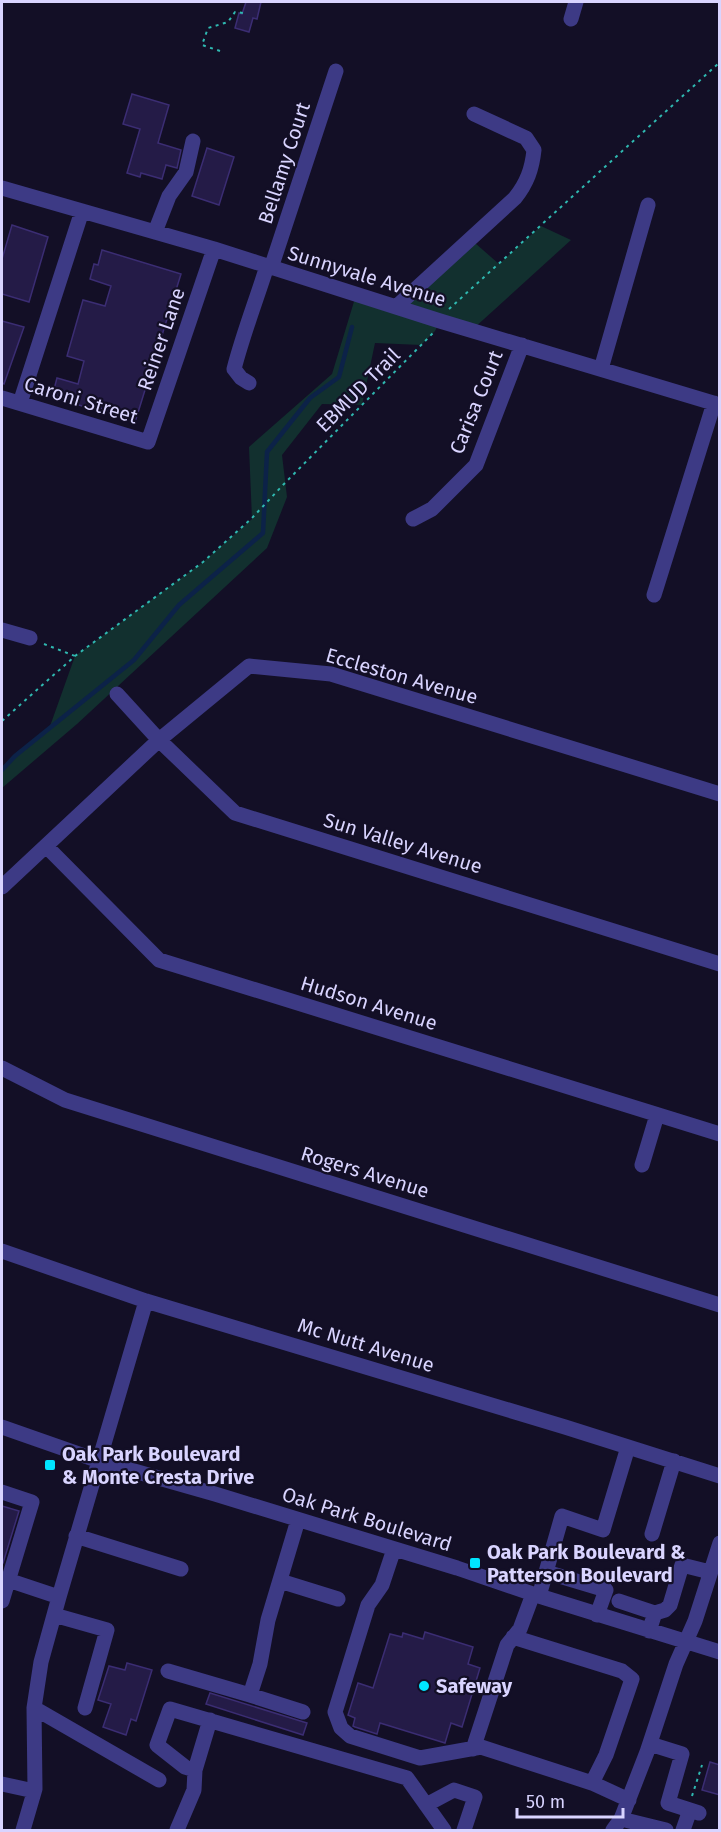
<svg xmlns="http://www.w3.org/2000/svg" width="721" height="1832" font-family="'Fira Sans',sans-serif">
<rect width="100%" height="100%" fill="#130f26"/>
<path fill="#12302f" d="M541,226L571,240L473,329L440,321L435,331L421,345L375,343L362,405L322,404L282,455L287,497L267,548L77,724L2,788V770L15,756L49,729L75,656L203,562L252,519L249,447L332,374L356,295L403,309L475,243L499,264Z"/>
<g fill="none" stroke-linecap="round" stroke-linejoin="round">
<path stroke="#0c2248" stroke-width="4.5" d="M2,770L15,756L134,660L179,605L263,533L267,452L310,398L339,377L352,327"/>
</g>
<path fill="#241b47" stroke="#3b2d73" stroke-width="1.5" d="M246,2H261L257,19L253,18L249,32L235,28L239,13L242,14Z
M132,94L169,105L158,143L181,150L177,168L166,165L162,179L141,173L140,177L127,173L140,129L123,124Z
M207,148L234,157L219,205L192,196Z
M12,225L48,237L29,302L2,294V259Z
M102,250L181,274L136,419L90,405L89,408L52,397L57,378L78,384L84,361L67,356L83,300L105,306L111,286L90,279L94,264L98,265Z
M2,321L24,327L4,384L2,383Z
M2,1506L19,1511L3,1563H2Z
M425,1632L473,1647L468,1664L480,1668L462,1727L451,1723L445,1743L380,1723L377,1734L355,1727L353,1726L355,1718L348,1715L358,1683L373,1688L390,1634L402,1637L403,1633L423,1639Z
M127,1663L152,1670L136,1721L131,1719L126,1735L103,1727L111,1704L98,1700L109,1666L125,1670Z
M210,1693L307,1723L303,1735L206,1704Z
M710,1762L720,1765V1795L702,1790Z"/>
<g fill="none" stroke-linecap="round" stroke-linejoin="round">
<path stroke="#2fb8b0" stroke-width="2" stroke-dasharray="3 4.5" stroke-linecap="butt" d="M220,51L202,45L208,28L228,22L235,12L243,13
M449,309L720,62
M44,644L75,656
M2,721L75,656L203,562L252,518L283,485L433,333
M692,1796L702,1765"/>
<path stroke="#3d3a85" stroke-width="15" d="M571,19L576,2
M2,188L214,249L440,321L720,405
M155,232L169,196L186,172L193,141
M271,268L336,71
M396,307L515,198C527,183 532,169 534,150L526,138L474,114
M601,369L648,205
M249,383L241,378L234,369C243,334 256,301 267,266
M2,398L148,442L214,249
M20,403L82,211
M413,519L432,509L476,465L522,345
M654,595L714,403
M2,630L30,638
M117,694L159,740L235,813L720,964
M46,846L159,960L720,1134
M2,887L159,740L249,666L331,674L720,794
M2,1068L65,1100L720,1305
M642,1165L657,1115
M2,1251L146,1301L565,1427L720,1476
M2,1427L99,1461L215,1494L457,1568L539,1596L720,1652
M2,1492L32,1502L2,1601
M652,1534L674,1461
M76,1536L181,1569
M394,1549L382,1585L368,1605L335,1712L341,1728L350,1736L420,1758L481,1747L592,1783L629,1800
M546,1572L562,1516L603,1530L628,1447
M8,1580L59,1597
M280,1581L338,1599
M539,1596L546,1572L606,1590L597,1615
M619,1601L655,1613
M54,1615L107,1630L85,1708
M649,1631L655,1613L665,1610L670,1605L682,1565L710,1572
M513,1637L622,1671L632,1679L606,1755L592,1783
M168,1671L250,1695L260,1664L268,1620L298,1520
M250,1695L303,1712
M34,1708L159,1780
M210,1720L195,1770L185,1767L157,1745L170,1709L407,1778L444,1830
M650,1744L682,1754L668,1803L699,1813
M473,1749L507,1645L520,1629L533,1594
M2,1784L34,1791
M426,1805L454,1790L475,1797L464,1830
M621,1819L666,1830
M23,1830L35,1789L34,1708L41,1662L59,1597L146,1301
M177,1830L194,1790L195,1770
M613,1830L621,1819L647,1752L676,1664L695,1621L720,1543
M683,1830L690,1810"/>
</g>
<g fill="#00e5ff" stroke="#130f26" stroke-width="2">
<rect x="44" y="1459" width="12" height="12" rx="3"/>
<rect x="469" y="1557" width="12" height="12" rx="3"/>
<circle cx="424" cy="1686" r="6"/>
</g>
<g text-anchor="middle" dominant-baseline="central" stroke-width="4.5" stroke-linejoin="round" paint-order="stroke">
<g font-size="20" fill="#d9d4ff" stroke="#130f26">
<text transform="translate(284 163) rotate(-72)">Bellamy Court</text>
<text transform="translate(367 276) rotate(17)">Sunnyvale Avenue</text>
<text transform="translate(161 339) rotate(-71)">Reiner Lane</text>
<text transform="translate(358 390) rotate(-45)">EBMUD Trail</text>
<text transform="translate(81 400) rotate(17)">Caroni Street</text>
<text transform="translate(476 402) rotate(-68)">Carisa Court</text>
<text transform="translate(402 676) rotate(16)">Eccleston Avenue</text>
<text transform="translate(403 843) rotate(17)">Sun Valley Avenue</text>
<text transform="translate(369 1003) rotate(17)">Hudson Avenue</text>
<text transform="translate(365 1172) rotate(17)">Rogers Avenue</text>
<text transform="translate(366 1345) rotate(17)">Mc Nutt Avenue</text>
<text transform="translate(367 1519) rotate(17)">Oak Park Boulevard</text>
</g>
<g font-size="20" font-weight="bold" fill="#d9d4ff" stroke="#130f26" text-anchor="start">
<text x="62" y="1454">Oak Park Boulevard<tspan x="62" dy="23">&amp; Monte Cresta Drive</tspan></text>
<text x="487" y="1552">Oak Park Boulevard &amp;<tspan x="487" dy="23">Patterson Boulevard</tspan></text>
<text x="436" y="1686">Safeway</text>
</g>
</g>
<rect width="721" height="1832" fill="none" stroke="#d9d4ff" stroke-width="6"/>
<path d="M517 1808v9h106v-9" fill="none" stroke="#d9d4ff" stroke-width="3"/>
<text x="526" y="1808" font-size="18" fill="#d9d4ff" stroke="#130f26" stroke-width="4.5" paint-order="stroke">50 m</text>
</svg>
